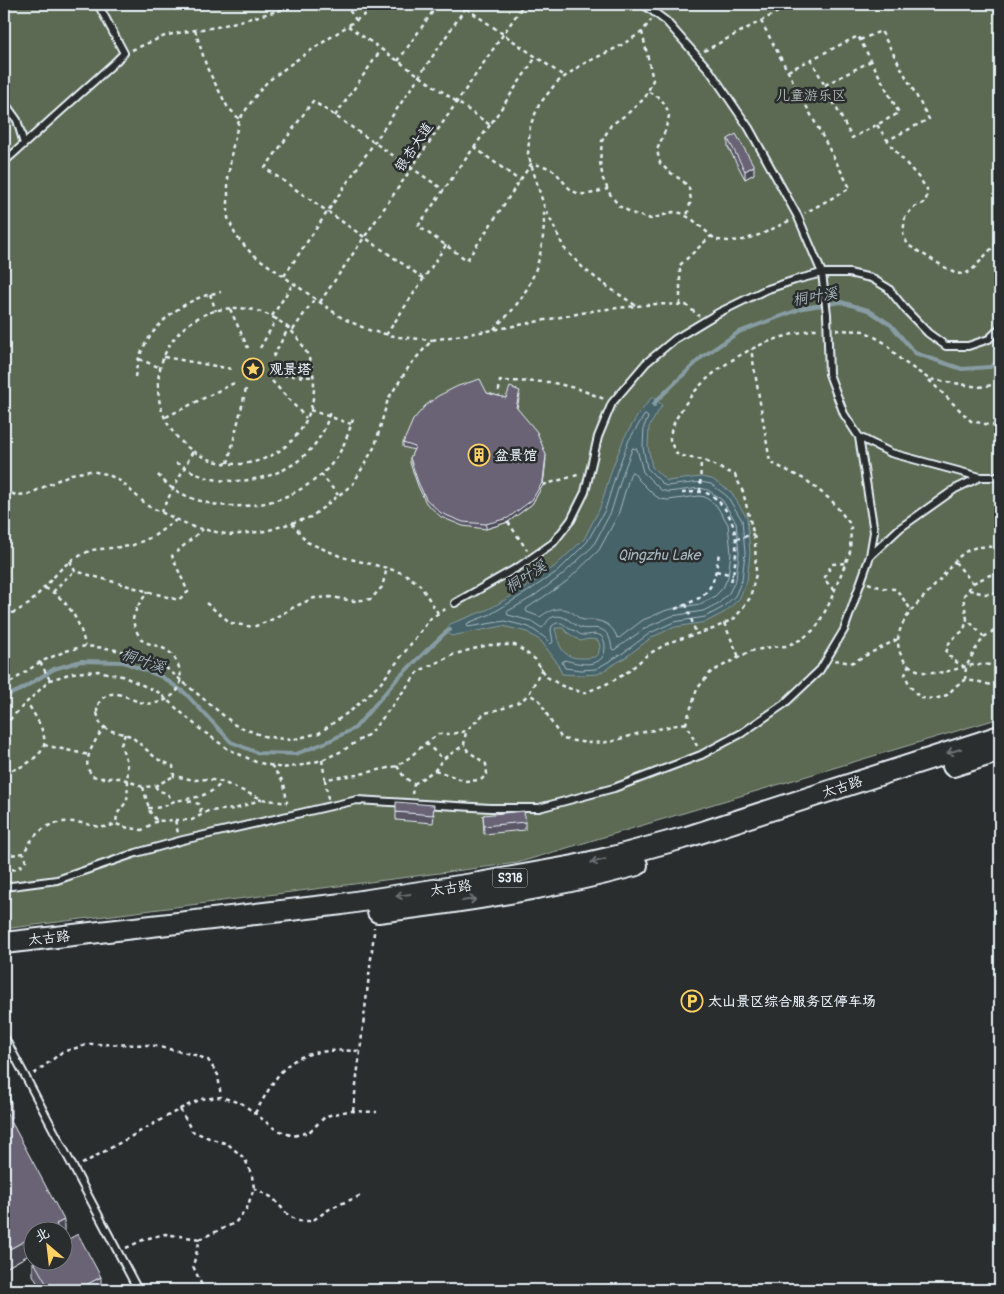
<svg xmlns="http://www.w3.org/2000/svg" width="1004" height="1294" font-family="Pangolin,'LXGW WenKai TC',sans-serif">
<rect width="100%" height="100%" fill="#2a2d2e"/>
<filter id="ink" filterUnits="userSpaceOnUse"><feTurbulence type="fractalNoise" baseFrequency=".02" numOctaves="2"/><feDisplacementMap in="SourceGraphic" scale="10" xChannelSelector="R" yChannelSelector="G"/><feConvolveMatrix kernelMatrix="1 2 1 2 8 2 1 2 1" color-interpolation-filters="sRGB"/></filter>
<g filter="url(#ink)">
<path fill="#5c6a52" stroke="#a2aea5" d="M4,4H1000V718L517,863L4,929Z"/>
<path fill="#46636b" stroke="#879ca3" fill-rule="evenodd" d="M652,397L662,405L649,427L648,447L652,467L667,481L701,477L712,479L731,492L747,518L750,553L747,581L739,599L725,612L706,622L675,627L652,637L626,657L598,674L581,675L562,674L556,661L541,641L527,632L503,626L451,636L446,632L450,624L489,609L525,588L554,567L584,539L600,508L612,469L624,438L638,415ZM555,628H563C567,634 574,636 580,641L589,639L598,640L600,646L598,655C593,658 589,658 583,658C562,659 559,646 555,628Z"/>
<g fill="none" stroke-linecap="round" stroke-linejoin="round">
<path stroke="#a7b8c0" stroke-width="1" d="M645,415L647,416L648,418L644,426L643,447L647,468L663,484L666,486L701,482L711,484L727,496L742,520L745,553L742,580L735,596L722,608L705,617L674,622L650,633L623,653L596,669L581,670L565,668L562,662L565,660C578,664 605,670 605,647C605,644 604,638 601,636C595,632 588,636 582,635C580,635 577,632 575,631C572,629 571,630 568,628C563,623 559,620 552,626L551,630L553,642L551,644L544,637L529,627L505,621L468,627L467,624L468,623L491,614L527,592L558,571L587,542L605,510L617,471L629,440Z
M633,448L637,449L643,472L661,490L668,492L700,488L708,490L722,500L736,522L739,553L736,579L729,593L719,603L703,611L672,616L647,627L614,650L612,649C611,643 610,635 604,631C597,626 588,630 581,628C571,624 565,613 553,617C547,619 546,625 542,628L531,621L508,615L507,613L508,611L531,598L561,576L593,546L611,512L623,473Z
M632,472L634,473L638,479L653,494L660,499L668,500L699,496L705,497L716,505L728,524L731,553L728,577L723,588L714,597L700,604L667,610L643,620L619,638L617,637C612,625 604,621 592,620C590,620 585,620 584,620C579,619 577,616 573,613C562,605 549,610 540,617L527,612L526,610L527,608L566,582L599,550L618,515L630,475Z"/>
<path stroke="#879ca3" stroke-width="4" d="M654,405L656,401L702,357L739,332L803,308L841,302L868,310L891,325L915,353L962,369L990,367L1000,361
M4,697L20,690L54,669L81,661L123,662L162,677L185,693L231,742L258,753L296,754L327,742L355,728L398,678L446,632L450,630"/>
<g stroke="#e8f1f8" stroke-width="10">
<path id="service" d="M643,4L666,21L710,71L749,128L798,217L822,273L827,314L829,374L844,414L859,437L891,453L980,477H1000
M4,102L17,120L24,144
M4,162L113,64L124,53L98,4
M870,556L900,528L955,489L980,477
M455,603L520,566L553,543L571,520L585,492L598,437L612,403L646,363L675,339L718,313L765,290L795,280L822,273H849L871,278L888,288L906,310L928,333L946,346H968L989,339L1000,328
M4,887L57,880L136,853L183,840L357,800L490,808H539L614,788L701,755L742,733L784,704L820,670L844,630L870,556L874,532L859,437
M4,1036L138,1290"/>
</g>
<g stroke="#e8f1f8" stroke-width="24">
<path id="primary" d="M953,766L1000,751
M378,912C465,902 552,888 637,865
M4,943L342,904L479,883L574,866L617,856L687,837L1000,736"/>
</g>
<path stroke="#e8f1f8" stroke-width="2.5" stroke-dasharray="4 4" stroke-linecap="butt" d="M345,4L356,20
M378,4L367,13L295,61L267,82L254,98L239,120L232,150L228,179V218L236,236L251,253L342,318L371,331L399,337L432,340
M460,4L565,77
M761,21L850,188L805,213
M348,26L490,125L536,57
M195,30L207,68L227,106L239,119
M642,32L653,80L645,98L627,114L611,125L602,141L600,162L603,179L610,194L619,206L634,214L651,219L673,212L681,213L693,220L716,240L730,241L743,240L762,234L791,220
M860,40L881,31L929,119L888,140
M132,50L167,35L195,30L217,27L285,9L290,4
M704,51L793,4
M398,61L438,4
M788,71L858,36L899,113L852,138L811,59
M825,85L871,61
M649,92L660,98L666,106L669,116L665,131L657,150L660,163L668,171L683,181L689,188L691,200L687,216
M335,116L381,50
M490,125L418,226L467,260L531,164C539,165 547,166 554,171C563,179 568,192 581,194C590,195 599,191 608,189
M877,125L892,147L919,178L927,189L926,202L914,207L905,217L903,234L908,245L956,274L967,273L975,267L1000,239
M474,147L520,181
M284,276L468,4
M423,278L265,168L313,101L444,190
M210,294L216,311
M320,302L524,4
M635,305L608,287L584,269L564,248L544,206L528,154L530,126L539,105L556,83L581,65L620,46L642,32L651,20
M680,305V265L711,236
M158 386a78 78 0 1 1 156 0a78 78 0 1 1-156 0Z
M230,309L248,348
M272,316L293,284
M494,329C500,322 508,316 513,309C537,280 545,247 544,210
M293,330L315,298
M836,330L864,331L885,343L901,360L929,379L979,387L1000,384
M386,335L446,245
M260,348L277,318
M164,357L232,369
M273,357L289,327
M139,359L161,368
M275,375L314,377
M135,377C136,371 137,364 139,358C151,324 185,297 221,292
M929,380L971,421L1000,427
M272,381L306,418
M498,399L500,381L550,382L579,389L604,399
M310,410L351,424
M166,417L236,382
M176,463C186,468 197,475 208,478C250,488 301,473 322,433C326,427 328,418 330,411
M228,463L246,389
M321,474L338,495
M158,475C163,480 168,486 175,490C226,520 297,507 334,461C344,448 349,431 354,416
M543,485L581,474
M4,491L16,495L29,494L71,474L90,471L107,474L120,481L148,506L193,527L230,535L266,531L311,517L353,484L375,446L388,399L410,365L432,340L493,330L598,310L656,304L686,305L699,316
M700,492L701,460
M682,493C688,493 696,491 702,492C710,493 716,498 721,504C741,526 738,559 730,585
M161,512L193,451
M508,522L527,550
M292,523L307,542L342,557L387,568L405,574L420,585L438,613
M736,539L754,534
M1000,547C992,547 981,546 974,548C958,552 948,571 938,582C921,601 888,626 901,655C903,661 911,668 917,670C938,678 954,668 974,665C982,664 992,665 1000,665
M70,561L75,571L178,600L188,592L172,556L203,529
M955,562L973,583L963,597L967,619L984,637
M716,571L733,575
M868,583L882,588L896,589L912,611
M973,583L990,575H1000
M45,588C67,598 81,622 85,646
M834,590L824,579L832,564L846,563
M969,590C979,592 991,598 1000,590
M53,592L63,581L75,571
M206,603L231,623L253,627L271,620L294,607L314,598L331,597L354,601L371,599L382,587L387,568
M686,604L696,633
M138,606L148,591
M675,609C711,595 713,590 719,553
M4,615L15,612L29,604L61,569L70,561L91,550L131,546L154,536L176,520
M724,623L739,657
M835,660L851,663L898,639
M40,662L50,680
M909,664L905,675L910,686L920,698L935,699L947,695L957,685L965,680L980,682L991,685L1000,683
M965,667L956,662L946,653L950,641L964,630L967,619
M542,668L529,694L540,701L550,720L562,739L587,743L610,742L640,733L686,723
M965,680L966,667L975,650L984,637L1000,627
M4,687L40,662L66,651L85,646L106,648L140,655L165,667L235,725L263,736L291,740L319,733L353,709L380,684L431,618L447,608
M97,713L100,723L108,730L131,736L157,759L173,766L174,776L195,780L208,779L222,782L262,799L287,803
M4,726L16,713L27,702
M105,726C98,736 84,756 88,769C89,771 91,773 92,776L102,778H121L143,787L155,786L174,776
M125,734L121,745L127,762L128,782L127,801L117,814L116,824L124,827L142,830L157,821
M426,743L443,759
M44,745L89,755
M697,746L686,723L697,689L711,672L751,651L772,647L786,646L802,639L816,628L829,604L850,552L851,525L832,501L806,480L770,462L751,349
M322,760L325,779L356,775L397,766L410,757L427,742L439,734H451L466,731L485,713L504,708L521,701L529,694
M271,765L284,783L287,803
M397,766L404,777L414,784L412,794
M435,770L465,781L481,780L487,774L486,764L468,751L464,745
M4,771C13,771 25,766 32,760C37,756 43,751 44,745C47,732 33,713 27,702L50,680L72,673L98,671L122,676L158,692L200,729L228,749L256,762L282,768L303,765L322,760L342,751L369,734L381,720L419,671L455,654L488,645H515L535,659L547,677L562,686L584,693L611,682L629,671L647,655L670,642L713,629L735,618L750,598L756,574L755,540L743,492L735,475L703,460L686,457L677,454C675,450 671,444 670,440C669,422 694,390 707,379C719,368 737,356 752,349C771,339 793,334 814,329H818
M325,779L328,799
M414,784L435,770L443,759L464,745L466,731
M155,786L159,791L167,793L173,802
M143,787L150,812L157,821L175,820L178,833
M188,801L199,804L201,809L199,816
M148,808C153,808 160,808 164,806C168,805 171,802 175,801C192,798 210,797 222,782
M175,820H192L208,811L235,809L262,799
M4,856L24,853C34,832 49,820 73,822C83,822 94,827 104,827C108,827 112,825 116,824
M4,869L8,864L9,855
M4,870L18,869L26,860L24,853
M34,1074L62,1052L90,1044L151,1045L195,1055L208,1060L218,1075L221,1097
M180,1109L192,1131L209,1138L228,1144L245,1159L252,1176L254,1188L247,1208L235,1223L200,1239L193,1266L204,1290
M353,1111L374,933V927
M255,1113C265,1097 274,1077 288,1065C307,1049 337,1050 360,1051
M82,1164L180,1109L201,1099L221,1097L243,1104L275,1129L293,1136L309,1132L326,1116L348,1111L377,1112
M254,1188L273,1198L288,1215L298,1221H312L331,1208L362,1195
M126,1248L145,1239L165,1234L200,1239"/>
<use href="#service" stroke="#2a2d2e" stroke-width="6"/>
<use href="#primary" stroke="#2a2d2e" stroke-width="20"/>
<path stroke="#e8f1f8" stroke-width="2.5" stroke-dasharray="4 4" stroke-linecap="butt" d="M97,713C97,707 98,703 102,699C115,686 130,701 144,703C155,705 168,701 176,692C185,681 180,660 168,651C161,646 151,645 143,641C139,638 134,626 133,621C133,616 136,610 138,606"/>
</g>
<path fill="#5a5665" stroke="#e8f1f8" d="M728,139L754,174L745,179L728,147Z
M487,393L506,398L520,395L517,408L546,459L543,485L532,504L508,522L486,529L463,526L441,517L426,503L418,486L410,463V458L414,450L403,447V443Z
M396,812L434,814L433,823L396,820Z
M483,815L525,822V830L484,834Z
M4,1088L11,1118L10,1119L64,1237H63L101,1290H41L33,1275V1262H62L32,1232V1253L4,1269Z"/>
<path fill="#4a4652" stroke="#e8f1f8" d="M754,166V174L745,179V171Z
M546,455L543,485L532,504L508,522L486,529V524Z
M6,667V675L4,676V668Z
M11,1102V1118L4,1122V1105Z
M64,1220V1237L62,1238V1232H56V1224Z
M32,1237V1253L4,1269V1252Z
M101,1277V1290H76Z"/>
<path fill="#696475" stroke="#e8f1f8" d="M736,134L754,166L745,171L728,139Z
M480,379L487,393L506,398L510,387L520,391L516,407L537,432L546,455L543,481L532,500L508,518L486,524L463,522L441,513L426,499L418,482L410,458L415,447L403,443L413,420L425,406L438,396L458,386Z
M396,802L434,805L433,815L396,812Z
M524,811L525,822L484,826L483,815Z
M4,1088L11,1102L4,1105Z
M4,1108L64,1220L56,1224L60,1232H32V1237L4,1252Z
M78,1234L101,1277L76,1290H50L34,1262H62V1237L65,1241Z"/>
<defs><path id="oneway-shaft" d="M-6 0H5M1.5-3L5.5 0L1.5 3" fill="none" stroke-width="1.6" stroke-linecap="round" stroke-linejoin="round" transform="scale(1.25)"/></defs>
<g stroke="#6c7275">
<use href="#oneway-shaft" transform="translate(954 751) rotate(162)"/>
<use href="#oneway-shaft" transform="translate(598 861) rotate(167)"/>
<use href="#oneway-shaft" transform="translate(403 895) rotate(172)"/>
<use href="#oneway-shaft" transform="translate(469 900) rotate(-8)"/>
</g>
</g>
<defs>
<g id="sight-ring" transform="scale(1.125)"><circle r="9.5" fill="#2a2d2e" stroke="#ffd166" stroke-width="1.5"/><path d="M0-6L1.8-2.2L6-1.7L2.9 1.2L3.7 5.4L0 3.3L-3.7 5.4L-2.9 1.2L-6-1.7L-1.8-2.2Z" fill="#ffd166"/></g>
<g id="building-ring" transform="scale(1.125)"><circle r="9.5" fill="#2a2d2e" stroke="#ffd166" stroke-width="1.5"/><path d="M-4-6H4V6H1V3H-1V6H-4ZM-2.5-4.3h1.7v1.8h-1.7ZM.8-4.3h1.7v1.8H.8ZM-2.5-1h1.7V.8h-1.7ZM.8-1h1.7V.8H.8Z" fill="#ffd166"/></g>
<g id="parking-ring" transform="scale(1.125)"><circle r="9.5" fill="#2a2d2e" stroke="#ffd166" stroke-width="1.5"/><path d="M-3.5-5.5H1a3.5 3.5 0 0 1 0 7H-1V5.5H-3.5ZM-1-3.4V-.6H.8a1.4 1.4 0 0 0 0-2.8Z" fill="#ffd166"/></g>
</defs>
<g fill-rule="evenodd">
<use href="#sight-ring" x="253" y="369"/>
<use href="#building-ring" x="479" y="455"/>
<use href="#parking-ring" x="692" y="1001"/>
</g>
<g text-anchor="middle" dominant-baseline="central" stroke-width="5" stroke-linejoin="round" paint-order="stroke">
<rect fill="#2a2d2e" stroke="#afb6bb" stroke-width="1" x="492.5" y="868.5" width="35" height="19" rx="4"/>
<g font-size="12" font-weight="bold" fill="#e8f1f8">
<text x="510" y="878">S318</text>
</g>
<g font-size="14" fill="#b0bbb6" stroke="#2a2d2e">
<text x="811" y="95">儿童游乐区</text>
</g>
<g font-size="14" fill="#e8f1f8" stroke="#2a2d2e">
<text transform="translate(414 147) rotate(-56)">银杏大道</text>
<text transform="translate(842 787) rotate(-18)">太古路</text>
<text transform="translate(451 888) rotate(-8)">太古路</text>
<text transform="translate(49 938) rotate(-6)">太古路</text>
</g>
<g font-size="14" font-weight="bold" fill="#e8f1f8" stroke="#2a2d2e" text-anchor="start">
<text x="269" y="369">观景塔</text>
<text x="495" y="455">盆景馆</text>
<text x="708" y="1001">太山景区综合服务区停车场</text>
</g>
<g font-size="15" font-style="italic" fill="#a7b8c0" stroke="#2a2d2e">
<text transform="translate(815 297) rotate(-10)">桐叶溪</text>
<text x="659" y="555">Qingzhu Lake</text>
<text transform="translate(526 577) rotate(-33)">桐叶溪</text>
<text transform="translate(143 661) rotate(19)">桐叶溪</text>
</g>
</g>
<rect width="1004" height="1294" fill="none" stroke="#2a2d2e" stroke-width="20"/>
<rect x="10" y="10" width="984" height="1274" fill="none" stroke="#e8f1f8" stroke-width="2" filter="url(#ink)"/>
<g transform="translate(48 1246) rotate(332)"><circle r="24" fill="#2a2d2e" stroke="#767b7f"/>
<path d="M0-4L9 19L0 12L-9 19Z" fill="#ffd166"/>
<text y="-8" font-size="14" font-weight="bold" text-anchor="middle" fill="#e8f1f8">北</text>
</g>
</svg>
